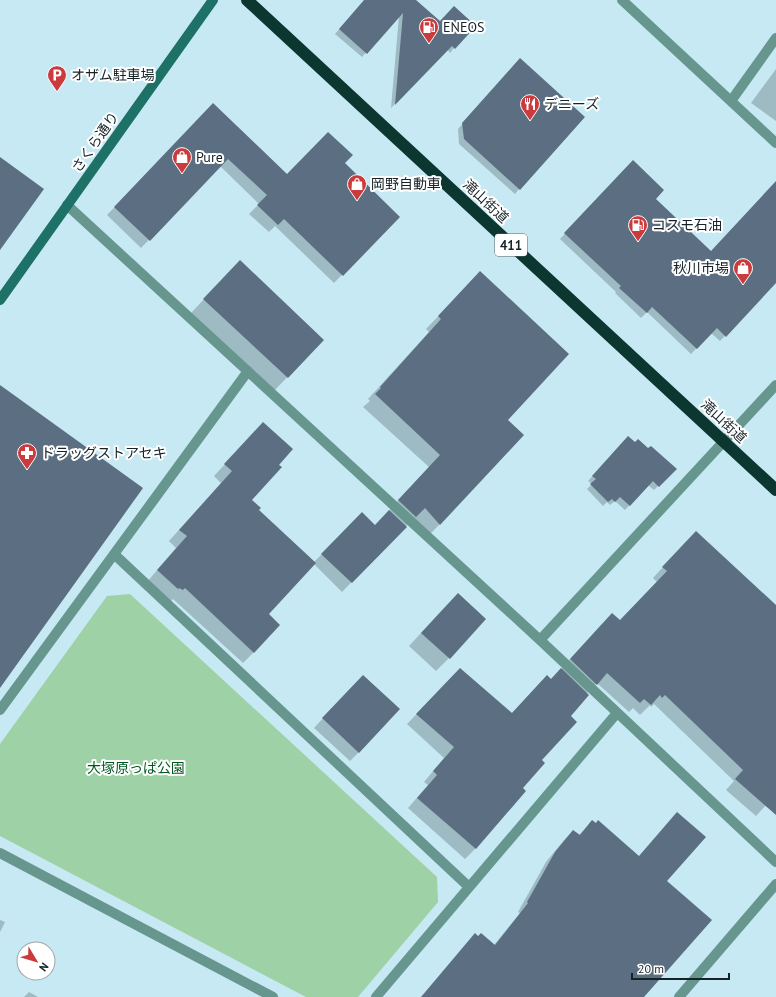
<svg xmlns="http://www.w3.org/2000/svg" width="776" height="997" font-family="'PT Sans','Noto Sans JP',sans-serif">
<rect width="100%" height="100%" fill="#c6e9f3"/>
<path fill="#9ed1a5" d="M130,594L437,877L438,902L358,997H306L0,836V744L107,596Z"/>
<path fill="#0003" d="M365,0H415L454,48L450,53L447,49L391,108L399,16L362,57L335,34Z
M516,64L519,189L515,194L459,144L458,129Z
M776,69V121L751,103Z
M205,113L287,175L343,163L399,217L334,283L275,226L269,232L249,214L259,204L220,166L141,248L107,215Z
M627,167L654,199L711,252L776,191V282L720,341L711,333L691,354L647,312L641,318L615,293L616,292L560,239Z
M227,275L323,340L274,391L191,313Z
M468,285L507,420L440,524L428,536L412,520L342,592L314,564L268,614L254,652L243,663L173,599L171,601L147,582L176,548L169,541L221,483L214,476L263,423L278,465L250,500L258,510L314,562L362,514L375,526L429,467L363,407L370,401L368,399L429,332L426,329Z
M624,441L635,443L648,450L675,469L654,490L648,485L625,510L615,501L610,505L607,502L603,506L587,489L592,484L588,481Z
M686,542L776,606V794L756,816L726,790L734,781L654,704L651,707L650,705L640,715L633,708L629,712L597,683L586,694L569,716L522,788L524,791L475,849L465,859L408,808L428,785L424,782L444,758L407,724L460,669L511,714L547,676L551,680L602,624L620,621L657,582L653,578Z
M445,607L449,658L436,671L409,646Z
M354,685L359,752L350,761L314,728Z
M592,821L666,881L643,997H421L494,945L520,913L518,912L546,862L564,840L573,831L579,835Z
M0,920L5,922L0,932Z
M29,992L38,997H24Z"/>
<path fill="#5b6e82" d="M364,0H416L440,21L454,6L476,26L455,49L452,46L395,105L403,13L367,54L339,29Z
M520,58L585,117L520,190L464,139L462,123Z
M213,103L287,174L328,132L353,155L345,163L400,217L343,276L284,219L278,225L257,205L267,195L228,159L150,241L114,207Z
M0,157L44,189L0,250Z
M633,160L664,190L656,199L711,251L776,181V283L726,337L717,328L697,349L652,307L647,313L619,288L621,286L564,233Z
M240,260L324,340L288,378L203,299Z
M480,271L569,354L508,420L524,435L440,525L425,508L416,517L398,500L440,455L375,394L381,388L380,387L441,319L438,316Z
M0,385L143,488L0,688Z
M263,422L293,449L279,465L282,467L252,500L261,508L259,510L316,563L269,614L280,625L254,653L185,588L183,590L179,588L178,589L157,570L187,536L179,530L232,471L224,464Z
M628,436L635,442L638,439L648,448L651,446L677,469L659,487L653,481L630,506L620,497L615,502L612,499L608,502L590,484L596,479L592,476Z
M389,510L407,527L352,583L321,554L362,512L375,525Z
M696,531L776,605V815L735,779L743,770L665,695L662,698L660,695L651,705L644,699L640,703L607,673L597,685L570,659L612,613L620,620L667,571L662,567Z
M458,593L486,619L450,659L421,633Z
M460,668L512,713L547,675L551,679L561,668L589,695L571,716L577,722L542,760L545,763L523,788L526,791L476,849L417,798L437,775L433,771L454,747L416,714Z
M363,675L400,709L359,753L322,718Z
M677,812L706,837L667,881L712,920L644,997H421L475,933L478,936L481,933L495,945L528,903L527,902L555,852L573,830L580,835L592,820L596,823L598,820L639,856Z"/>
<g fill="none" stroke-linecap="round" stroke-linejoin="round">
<path stroke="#67968e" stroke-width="10" d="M622,0L776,143
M731,101L776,38
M67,205L540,640L776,862
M114,554L469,887
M540,640L776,385
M0,710L248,371
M0,853L273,997
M376,997L617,713
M679,997L776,884"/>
<path stroke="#1e7166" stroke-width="10" d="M0,300L213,0"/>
<path stroke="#0c3630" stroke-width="12" d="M247,0L776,490"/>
</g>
<defs>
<g id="fuel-pin" transform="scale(1)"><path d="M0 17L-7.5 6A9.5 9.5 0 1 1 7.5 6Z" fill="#cb3b3d" stroke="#fff"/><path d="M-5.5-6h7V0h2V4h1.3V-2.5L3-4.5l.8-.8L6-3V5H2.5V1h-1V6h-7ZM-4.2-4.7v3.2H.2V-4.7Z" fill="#fff"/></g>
<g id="parking-pin" transform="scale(1)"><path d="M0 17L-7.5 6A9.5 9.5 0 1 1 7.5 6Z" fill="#cb3b3d" stroke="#fff"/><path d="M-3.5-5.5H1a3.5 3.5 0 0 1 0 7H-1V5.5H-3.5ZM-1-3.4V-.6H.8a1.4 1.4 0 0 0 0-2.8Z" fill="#fff"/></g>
<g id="restaurant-pin" transform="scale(1)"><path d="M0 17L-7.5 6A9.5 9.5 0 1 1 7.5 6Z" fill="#cb3b3d" stroke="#fff"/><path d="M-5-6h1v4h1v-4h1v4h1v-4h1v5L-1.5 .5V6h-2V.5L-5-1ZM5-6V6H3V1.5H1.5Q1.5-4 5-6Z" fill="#fff"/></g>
<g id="shop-pin" transform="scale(1)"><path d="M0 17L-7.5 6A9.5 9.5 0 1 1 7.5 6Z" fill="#cb3b3d" stroke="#fff"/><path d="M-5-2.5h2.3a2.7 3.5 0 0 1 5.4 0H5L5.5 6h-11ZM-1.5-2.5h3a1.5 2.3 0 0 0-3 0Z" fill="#fff"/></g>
<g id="pharmacy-pin" transform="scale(1)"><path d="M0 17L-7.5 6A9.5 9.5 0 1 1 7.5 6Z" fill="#cb3b3d" stroke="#fff"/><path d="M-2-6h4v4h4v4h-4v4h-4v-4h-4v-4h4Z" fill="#fff"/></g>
</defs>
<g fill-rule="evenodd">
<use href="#fuel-pin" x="429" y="27"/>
<use href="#parking-pin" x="57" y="75"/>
<use href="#restaurant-pin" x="530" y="104"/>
<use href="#shop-pin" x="182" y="157"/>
<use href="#shop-pin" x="357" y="184"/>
<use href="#fuel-pin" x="638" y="225"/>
<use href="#shop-pin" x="743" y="268"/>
<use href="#pharmacy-pin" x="27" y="453"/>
</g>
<g text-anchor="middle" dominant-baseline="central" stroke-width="4" stroke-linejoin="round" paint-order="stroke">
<rect fill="#fff" stroke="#5b6467" stroke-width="1" x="495" y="234" width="32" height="22" rx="3"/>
<g font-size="13" font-weight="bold" fill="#152226">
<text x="511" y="245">411</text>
</g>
<g font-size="14" fill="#152226" stroke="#fff" text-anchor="start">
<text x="443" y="27">ENEOS</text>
<text x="71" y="75">オザム駐車場</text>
<text x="544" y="104">デニーズ</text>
<text x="196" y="157">Pure</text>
<text x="371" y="184">岡野自動車</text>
<text x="652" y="225">コスモ石油</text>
<text x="729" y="268" text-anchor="end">秋川市場</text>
<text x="41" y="453">ドラッグストアセキ</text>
</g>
<g font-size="14" fill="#152226" stroke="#fff">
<text transform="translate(95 142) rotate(-55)">さくら通り</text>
<text transform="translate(486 201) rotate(43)">滝山街道</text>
<text transform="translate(724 421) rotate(43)">滝山街道</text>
</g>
<g font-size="14" fill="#00581f" stroke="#fff">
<text x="136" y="768">大塚原っぱ公園</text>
</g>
</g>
<g transform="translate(36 961) rotate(128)"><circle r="19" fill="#ffffff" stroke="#a1a7a8"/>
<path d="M0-3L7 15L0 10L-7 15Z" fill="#cb3b3d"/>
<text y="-6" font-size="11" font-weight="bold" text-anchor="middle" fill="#152226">N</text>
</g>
<path d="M632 973v6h97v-6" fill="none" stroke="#152226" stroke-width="2"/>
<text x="638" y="973" font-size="12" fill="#152226" stroke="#ffffff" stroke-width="3" paint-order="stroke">20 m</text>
</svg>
